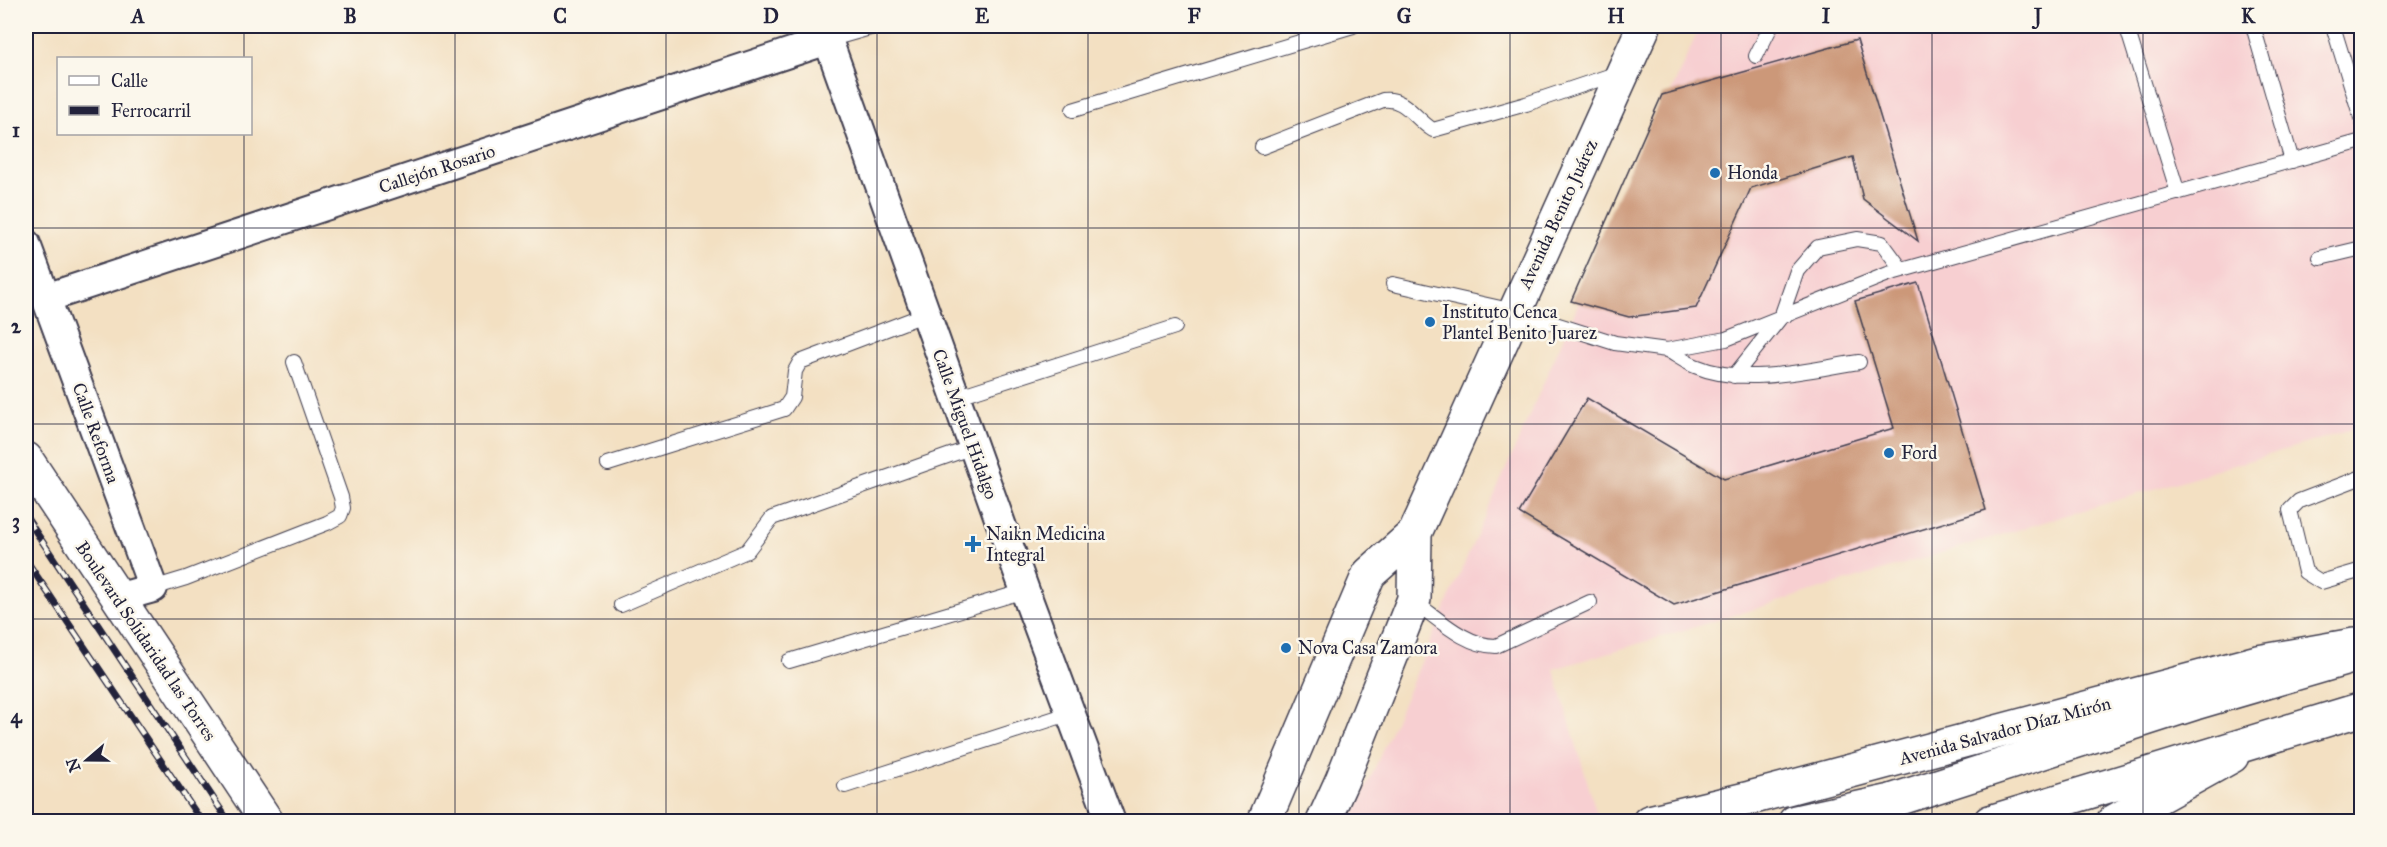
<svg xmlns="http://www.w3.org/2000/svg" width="2387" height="847" font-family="'IM FELL Great Primer',serif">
<rect width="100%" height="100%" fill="#fbf7ec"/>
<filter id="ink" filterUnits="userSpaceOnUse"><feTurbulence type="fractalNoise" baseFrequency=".0167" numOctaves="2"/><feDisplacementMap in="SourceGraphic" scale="12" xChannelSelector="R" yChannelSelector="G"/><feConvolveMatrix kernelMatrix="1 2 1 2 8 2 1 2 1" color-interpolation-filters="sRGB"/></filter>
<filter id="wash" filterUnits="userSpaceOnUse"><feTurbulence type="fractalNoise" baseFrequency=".008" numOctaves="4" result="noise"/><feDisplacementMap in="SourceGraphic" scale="24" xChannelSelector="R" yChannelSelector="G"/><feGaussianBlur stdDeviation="1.35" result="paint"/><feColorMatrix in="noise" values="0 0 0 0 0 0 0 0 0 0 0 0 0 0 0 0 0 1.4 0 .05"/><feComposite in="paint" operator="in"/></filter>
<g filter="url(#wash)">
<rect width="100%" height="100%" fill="#f3e0c2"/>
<path fill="#f7cfd1" d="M1700,26H2361V427L1554,669L1599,821L1351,822Z"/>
<g id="blocks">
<path fill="#cc9879" d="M1857,40L1918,241L1863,199L1853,157L1751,188L1696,308L1629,317L1571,301L1662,95Z
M1918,283L1986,510L1674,605L1519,513L1587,398L1724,479L1894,428L1855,301Z"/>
</g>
</g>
<g filter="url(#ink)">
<use href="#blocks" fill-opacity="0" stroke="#413e4f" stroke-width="1.5"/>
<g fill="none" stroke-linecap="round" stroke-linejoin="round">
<g stroke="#413e4f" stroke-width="16">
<path id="service" d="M2253,26L2292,161
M2333,26L2362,121
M2127,28L2178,193
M828,40L877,26
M1756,56L1771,26
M1073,110L1353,26
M1262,147L1383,100C1405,97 1415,119 1433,130L1526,104L1618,73
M2320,258L2362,248
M1393,284L1514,311L1615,343L1667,350L1726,339L1888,274L2362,141
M1667,350C1676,355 1685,362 1695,366C1745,387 1807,370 1859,362
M1734,376L1781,317L1797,271L1818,247L1857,239L1882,243L1902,270
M956,397L1175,327
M608,464L784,409L792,397L795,371L800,362L926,314
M2362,477L2299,501L2290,510L2305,572L2321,582L2362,570
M153,588L186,578L327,523L340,516L343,508L341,497L294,362
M1413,601C1438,618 1465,646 1496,646L1590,602
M621,605L747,551L772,518L973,447
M789,661L1025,591
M845,786L1071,713"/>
</g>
<g stroke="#413e4f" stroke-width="32">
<path id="minor" d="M823,26L1025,591L1111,822
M26,244L153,588L117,598
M46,298L828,40"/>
</g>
<g stroke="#413e4f" stroke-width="36">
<path id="tertiary" d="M1649,822L1750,798L2258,662L2354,645
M2113,822L2232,756"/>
</g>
<g stroke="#413e4f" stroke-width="36">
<path id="secondary" d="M26,459L267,822
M1264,822L1369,574L1415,533
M1323,822L1342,780L1414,599L1415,533L1644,26"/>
</g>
<g stroke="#413e4f" stroke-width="36">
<path id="primary" d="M1795,822L1891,801L2195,703L2362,654
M1990,822L2362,709"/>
</g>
<use href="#service" stroke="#fff" stroke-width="14"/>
<use href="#minor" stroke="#fff" stroke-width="28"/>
<use href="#tertiary" stroke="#fff" stroke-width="33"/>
<use href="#secondary" stroke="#fff" stroke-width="33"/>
<use href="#primary" stroke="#fff" stroke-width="33"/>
<g stroke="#22223b" stroke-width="7">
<path id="rail" d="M26,517L229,822
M26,560L202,822"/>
</g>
<use href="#rail" stroke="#fbf7ec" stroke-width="4.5" stroke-dasharray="14" stroke-linecap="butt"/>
</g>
</g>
<path fill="none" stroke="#22223b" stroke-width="1.5" stroke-opacity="0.55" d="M244,26V58M455,26V822M666,26V822M877,26V822M1088,26V822M1299,26V822M1510,26V822M1721,26V822M1932,26V822M2143,26V822M244,134V822M26,228H2362M26,424H2362M26,619H2362"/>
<g fill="#1f6fb2" stroke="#fbf7ec" stroke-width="2">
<circle cx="1715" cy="173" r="6"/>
<circle cx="1430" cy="322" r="6"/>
<circle cx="1889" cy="453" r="6"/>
<path d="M970 535h6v6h6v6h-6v6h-6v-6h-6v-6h6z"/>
<circle cx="1286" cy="648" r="6"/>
</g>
<g text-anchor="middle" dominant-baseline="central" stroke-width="5" stroke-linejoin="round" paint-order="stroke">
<g font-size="18" fill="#22223b" stroke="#fbf7ec">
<text transform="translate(437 169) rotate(-18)">Callejón Rosario</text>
<text transform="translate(1558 214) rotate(-65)">Avenida Benito Juárez</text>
<text transform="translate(965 424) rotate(70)">Calle Miguel Hidalgo</text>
<text transform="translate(96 433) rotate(70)">Calle Reforma</text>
<text transform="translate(146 641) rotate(56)">Boulevard Solidaridad las Torres</text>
<text transform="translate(2005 731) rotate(-15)">Avenida Salvador Díaz Mirón</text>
</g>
<g font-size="18" fill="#22223b" stroke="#fbf7ec" text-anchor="start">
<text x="1727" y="173">Honda</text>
<text x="1442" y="312">Instituto Cenca<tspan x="1442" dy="21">Plantel Benito Juarez</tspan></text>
<text x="1901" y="453">Ford</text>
<text x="986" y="534">Naikn Medicina<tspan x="986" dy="21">Integral</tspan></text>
<text x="1298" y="648">Nova Casa Zamora</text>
</g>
</g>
<rect width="2387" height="847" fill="none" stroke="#fbf7ec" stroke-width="66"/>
<rect x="57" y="57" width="195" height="78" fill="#fbf7ec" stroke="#a4a2a5" stroke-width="1.5"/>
<rect x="69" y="76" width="30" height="9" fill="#ffffff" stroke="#a4a2a5" stroke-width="1.5"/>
<text x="111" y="87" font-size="18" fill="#22223b">Calle</text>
<rect x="69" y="106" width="30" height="9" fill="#22223b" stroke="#a4a2a5" stroke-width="1.5"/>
<text x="111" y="117" font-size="18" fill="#22223b">Ferrocarril</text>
<g transform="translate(87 760) rotate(250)" stroke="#fbf7ec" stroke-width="4.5" paint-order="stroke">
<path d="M0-4.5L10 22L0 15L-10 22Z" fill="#22223b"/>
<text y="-9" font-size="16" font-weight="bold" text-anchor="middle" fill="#22223b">N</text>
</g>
<rect x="33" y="33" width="2321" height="781" fill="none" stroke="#22223b" stroke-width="2"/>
<g font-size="20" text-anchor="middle" font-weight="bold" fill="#22223b">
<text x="138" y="23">A</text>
<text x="350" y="23">B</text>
<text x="560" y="23">C</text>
<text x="771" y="23">D</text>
<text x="982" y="23">E</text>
<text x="1194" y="23">F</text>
<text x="1404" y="23">G</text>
<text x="1616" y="23">H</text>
<text x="1826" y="23">I</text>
<text x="2038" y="23">J</text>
<text x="2248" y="23">K</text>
<text x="16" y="137">1</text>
<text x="16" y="333">2</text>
<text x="16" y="528">3</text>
<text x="16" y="723">4</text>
</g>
</svg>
